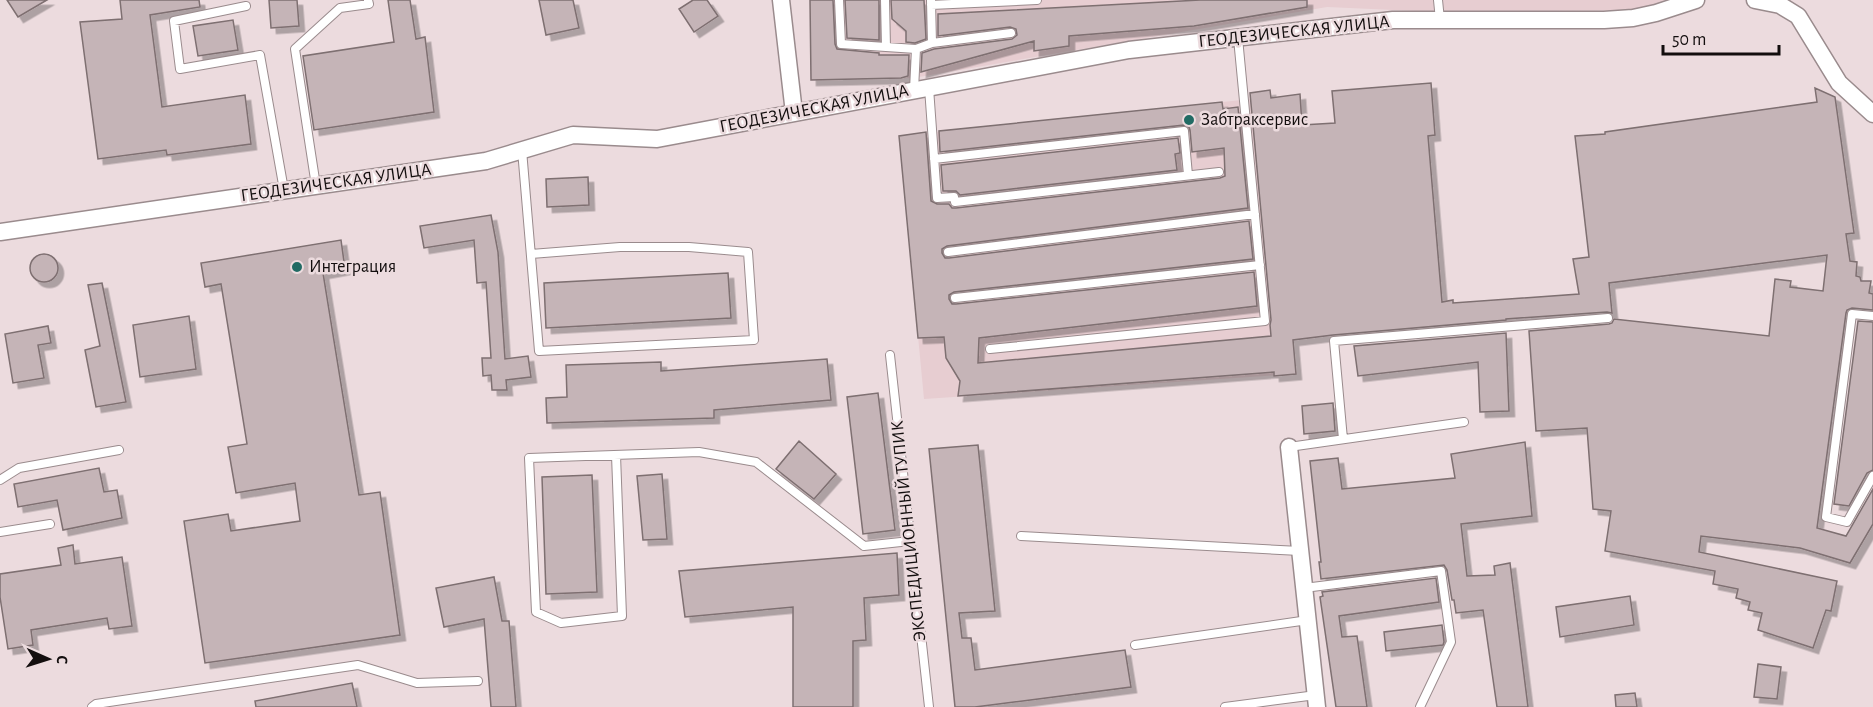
<svg xmlns="http://www.w3.org/2000/svg" width="1873" height="707" font-family="'Alegreya Sans',sans-serif">
<defs>
<filter id="shadow"><feDropShadow dx="5.5" dy="5.5" stdDeviation="0" flood-color="#0004"/></filter>
</defs>
<rect width="100%" height="100%" fill="#ecdbde"/>
<path fill="#e7cdd1" d="M810,0H1678L1675,10L1438,12L1327,7L913,78L811,80Z
M1270,97L1296,374L924,399L899,136Z"/>
<path fill="#c5b4b7" stroke="#7e6f71" stroke-width="1.5" filter="url(#shadow)" d="M7,0H47L18,17Z
M120,0H199L200,7L150,15L162,107L245,95L251,144L167,155L166,150L98,159L80,22L122,19Z
M269,0H297L299,26L271,28Z
M388,0H410L416,39L425,37L434,112L314,130L303,56L394,42Z
M539,0H573L579,28L546,35Z
M693,0H707L718,16L694,32L679,9Z
M810,0H833L835,44L837,49L879,53V55H909L908,76L901,78L811,80Z
M845,0H879V40L847,38Z
M891,0H924L926,39L915,43L906,42V31L892,19Z
M1200,0H1307V7L1194,26L1069,36V46L1034,51V41L921,72L922,53L934,49L1012,39L1017,35L1016,29L1010,27L938,36V14Z
M233,20L238,50L198,56L193,26Z
M1431,83L1435,135L1428,136L1442,302L1453,300V303L1579,294L1573,259L1589,257L1575,136L1605,134V132L1817,102L1815,88L1835,97L1854,233L1846,234L1850,261L1857,262L1856,276L1860,277L1861,281H1871L1869,293L1873,294V310L1852,308L1847,310L1846,313L1817,528L1846,536L1873,489V524L1850,563L1800,548L1701,536L1699,552L1837,581L1831,611L1826,610L1813,648L1758,630L1762,613L1748,610L1750,602L1736,598L1738,589L1713,584L1715,571L1605,551L1611,511L1593,509L1587,428L1536,431L1529,331L1609,324L1612,323L1614,319L1769,336L1775,279L1791,281L1790,287L1823,291L1827,255L1609,283L1612,313L1607,312L1506,319V320L1333,335L1293,340L1296,374L1274,376V372L958,396L960,381L946,358L944,337L918,338L899,136L926,132L931,201L937,204H949L952,208H956L1220,178L1225,176L1224,148L1192,152L1190,130L1189,127L1184,125L940,152L939,131L1222,102L1223,109L1238,107L1248,208L947,246L942,249V253L945,258H949L1249,221L1253,259L954,292L949,295V299L952,304H956L1254,272L1257,306L979,338L978,363L1271,336L1270,325L1271,320L1250,93L1270,90L1271,98L1300,94L1302,125L1335,123L1332,91Z
M1178,138L1180,153L1175,154L1177,170L960,195L956,191H943L941,165Z
M588,177L589,205L547,207L546,179Z
M491,215L498,252L505,359L528,356L531,377L506,380L507,390H492L491,375L483,376L482,358H491L486,282L477,283L474,240L424,248L420,226Z
M341,240L345,269L323,273L359,495L380,492L400,635L205,663L184,521L228,514L231,531L300,521L295,483L236,493L228,447L247,444L221,284L205,287L201,263Z
M30 268a14 14 0 1 1 28 0a14 14 0 1 1-28 0Z
M728,273L731,318L546,328L544,283Z
M102,283L126,402L96,407L85,350L100,346L88,285Z
M189,316L196,369L140,377L133,325Z
M1858,321L1873,322V470L1867,473L1849,506L1834,504Z
M48,326L51,343L38,345L44,378L13,383L5,334Z
M1506,333L1509,411L1480,412L1478,362L1358,376L1354,346Z
M827,359L831,400L714,410V418L547,423L546,398L567,397L566,365L661,362V371Z
M878,393L895,530L863,534L847,397Z
M1333,403L1335,431L1304,434L1302,406Z
M799,441L836,474L814,499L776,469Z
M1525,442L1532,516L1461,524L1467,576L1495,575L1494,566L1510,563L1528,707H1497L1483,610L1456,613L1454,600H1452L1447,570L1444,565L1321,579L1319,562H1321L1310,461L1338,458L1342,489L1455,478L1451,454Z
M978,445L995,611L959,613L962,638H971L975,670L1125,650L1131,687L975,707H955L929,449Z
M99,468L104,492L117,490L122,518L63,530L57,500L18,507L14,484Z
M662,474L667,539L643,540L637,476Z
M592,475L597,592L546,594L542,477Z
M73,545L75,564L122,557L132,626L109,629L107,618L31,630L33,645L8,649L0,597V574L61,565L58,548Z
M897,553L899,595L864,598L866,640L853,641V707H793V607L685,617L679,571Z
M494,577L502,621H509L516,707H491L484,619L444,627L436,588Z
M1436,578L1439,602L1339,616L1342,637L1357,636L1367,707H1336L1320,597L1323,596L1322,592Z
M1630,596L1634,625L1560,637L1556,607Z
M1442,625L1444,642L1443,645L1386,651L1384,632Z
M1758,664L1781,667L1777,699L1754,697Z
M352,683L357,707H256L255,701Z
M1635,693L1637,707H1616L1615,695Z"/>
<g fill="none" stroke-linecap="round" stroke-linejoin="round">
<g stroke="#9a8b8d" stroke-width="10">
<path id="service" d="M839,0L841,44L916,49
M885,0L886,47
M1438,0L1440,20
M931,5L1037,0
M246,6L174,21L180,69L260,55L284,190
M932,43L1011,33
M929,88L937,198L954,197L955,202L1219,172
M914,90L916,49L932,43L931,1
M522,150L539,351L754,340L748,252L689,247H620L531,254
M934,159L1184,131L1188,175
M316,186L295,49L340,8L369,4L368,0
M948,252L1255,214
M955,298L1260,265
M1873,316L1852,314L1826,517L1847,522L1873,476
M990,349L1265,321L1238,38
M890,355L929,707
M1343,439L1334,341L1608,318
M1289,447L1464,422
M616,455L622,616L561,623L536,612L529,458L699,452L756,462L864,546L910,541
M0,480L19,468L119,450
M0,532L50,524
M1021,536L1300,551
M1304,588L1441,571L1451,642L1420,707
M1135,645L1308,620
M92,707L96,704L358,665L417,683L478,681
M1225,707L1316,695"/>
</g>
<g stroke="#9a8b8d" stroke-width="19">
<path id="minor" d="M781,0L794,113
M1755,0L1780,5L1798,16L1839,83L1873,114
M0,232L486,161L573,135L657,139L1129,50L1393,20H1604L1633,18L1656,13L1696,0
M1289,447L1317,707"/>
</g>
<use href="#service" stroke="#fff" stroke-width="8"/>
<use href="#minor" stroke="#fff" stroke-width="16"/>
</g>
<g fill="#216b64" stroke="#ecdbde" stroke-width="2">
<circle cx="1189" cy="120" r="6"/>
<circle cx="297" cy="267" r="6"/>
</g>
<g text-anchor="middle" dominant-baseline="central" stroke-width="5" stroke-linejoin="round" paint-order="stroke">
<g font-size="18" fill="#130e0e" stroke="#ecdbde">
<text transform="translate(1294 32) rotate(-6)">ГЕОДЕЗИЧЕСКАЯ УЛИЦА</text>
<text transform="translate(814 109) rotate(-11)">ГЕОДЕЗИЧЕСКАЯ УЛИЦА</text>
<text transform="translate(336 183) rotate(-8)">ГЕОДЕЗИЧЕСКАЯ УЛИЦА</text>
<text transform="translate(909 531) rotate(-96)">ЭКСПЕДИЦИОННЫЙ ТУПИК</text>
</g>
<g font-size="18" fill="#130e0e" stroke="#ecdbde" text-anchor="start">
<text x="1201" y="120">Забтраксервис</text>
<text x="309" y="267">Интеграция</text>
</g>
</g>
<g transform="translate(48 659) rotate(93)" stroke="#ecdbde" stroke-width="4.5" paint-order="stroke">
<path d="M0-4.5L10 22L0 15L-10 22Z" fill="#130e0e"/>
<text y="-9" font-size="16" font-weight="bold" text-anchor="middle" fill="#130e0e">С</text>
</g>
<path d="M1663 45v9h116v-9" fill="none" stroke="#130e0e" stroke-width="3"/>
<text x="1672" y="45" font-size="18" fill="#130e0e" stroke="#ecdbde" stroke-width="4.5" paint-order="stroke">50 m</text>
</svg>
